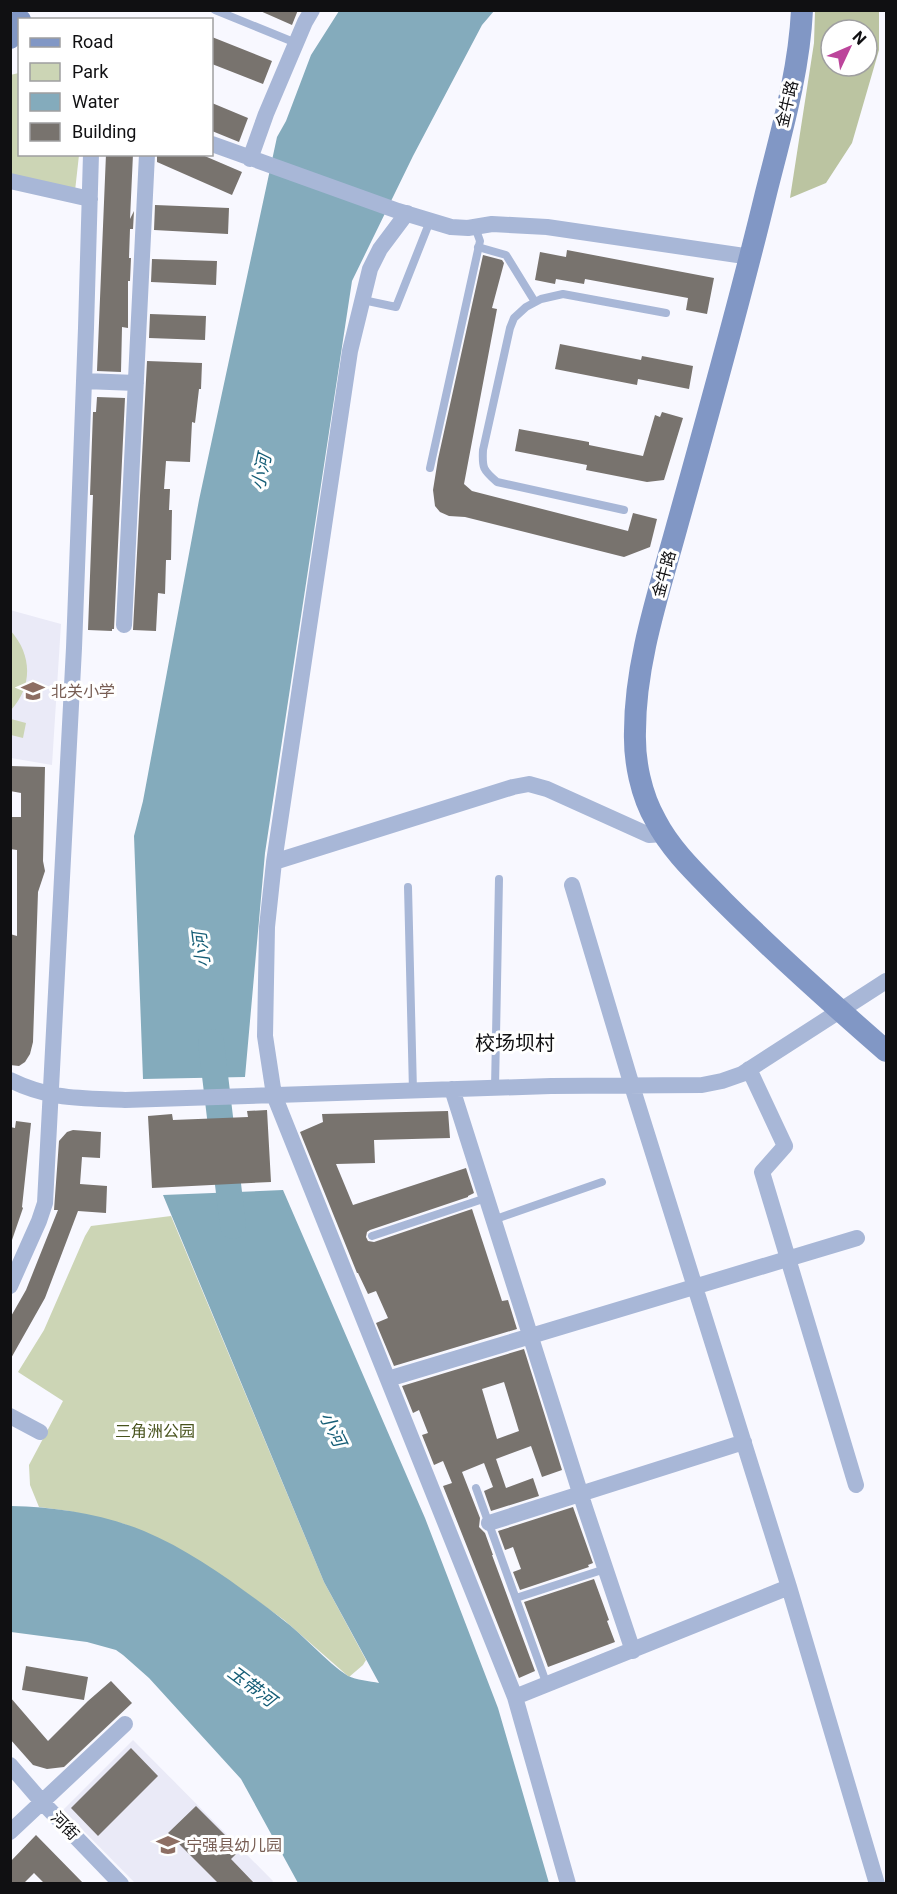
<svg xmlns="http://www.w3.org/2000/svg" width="897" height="1894" font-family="Roboto,'Noto Sans SC',sans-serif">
<rect width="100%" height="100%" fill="#f8f8ff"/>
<path fill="#eaeaf7" d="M10,610L61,624L52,765L11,758Z
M133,1740L273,1881L271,1884L135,1883L63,1810Z"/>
<path fill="#ccd5b5" d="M19,73L20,154L79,155L75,191L11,177L10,75Z
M11,631C32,655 33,686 11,710Z
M11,719L26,723L23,738L11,735Z
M171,1216L324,1582L366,1660L363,1665L349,1677L284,1620L242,1590L172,1545L124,1524L69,1511L39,1507L30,1485L29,1465L63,1401L18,1372L44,1330L85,1236L91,1226Z"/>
<path fill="#bbc4a1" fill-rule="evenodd" d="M815,11H879V50L852,143L826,183L790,198L814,43ZM831,30H867V66H831Z"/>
<path fill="#84abbc" d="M339,11H494L482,25L413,156L352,281L265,853L245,1077L143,1079L134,836L143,801L199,500L277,137L286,121L311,55Z
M283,1190L425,1518L498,1708L549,1883H298L241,1779L149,1678L123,1655L116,1650L87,1642L11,1632V1506C56,1507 102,1514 144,1531C194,1552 240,1587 282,1619C304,1635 326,1662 348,1676C356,1680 370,1681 379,1683L324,1582L163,1195Z"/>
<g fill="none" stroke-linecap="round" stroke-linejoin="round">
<path stroke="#84abbc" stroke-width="26" d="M211,1042L233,1226"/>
</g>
<path fill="#78736e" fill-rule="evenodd" d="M258,10H298L292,25Z
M212,37L272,61L263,84L212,64Z
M212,103L248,118L239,142L212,131Z
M106,154H133L130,219L134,211L133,229H130L129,258H131L130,281H128V328L122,327L121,372L97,371Z
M157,154H200L242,172L232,195L157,162Z
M155,205L229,208L228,234L154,230Z
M567,250L714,278L707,314L686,310L688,298L585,279L584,284L556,279L555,284L535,280L540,252L566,257Z
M483,255L502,260L504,263L492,308L497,309L464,484L472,491L628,531L633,513L657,519L650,547L624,557L465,517L449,516L440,512L435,506L433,490L438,459Z
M152,259L217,261L216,285L151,282Z
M150,314L206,316L205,340L149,338Z
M560,344L641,360L642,356L693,366L689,389L638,379L637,385L555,369Z
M147,361L202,363L201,389H199L195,423L192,422L190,462L166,461L164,489H170L169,510H172L171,560H166L165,594L158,593L156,631L133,630Z
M97,397L125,398L114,629H112V631L88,630L93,495H90L93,412H96Z
M662,412L683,418L664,480L647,482L586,470L587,465L515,451L519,429L589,442V445L643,456L655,415L660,417Z
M10,766L45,767L43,861L45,871L38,892L33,1042L30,1054L25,1062L19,1066L10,1065L12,980H10V934L17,936V850L10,849V817H21V793L10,791Z
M267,1110L271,1182L152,1188L148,1116L172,1114L173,1120L248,1117L247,1111Z
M448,1111L450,1138L374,1140L375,1163L336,1164L353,1205L466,1168L474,1193L468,1196V1197L370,1230L367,1232L366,1237L368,1241L374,1242L472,1209L502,1301L508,1300L517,1329L394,1366L376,1323L388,1318L376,1291L368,1294L358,1273H357L300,1132L323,1122L322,1114Z
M16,1121L31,1123L22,1207L23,1208L12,1240H10V1127L15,1128Z
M73,1130L101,1132L100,1158L82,1157L80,1184L107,1186L106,1213L78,1211L45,1298L10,1360V1318L26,1290L58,1210H54L59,1141L67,1132Z
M524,1349L562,1470L542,1477L531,1446L496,1459L506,1488L533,1478L539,1496L491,1511L484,1491L493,1487L484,1463L462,1472L480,1518L479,1527L485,1533L493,1555H492L535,1671L519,1678L443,1486L452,1483L443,1461L434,1465L422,1435L428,1433L419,1410L413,1413L402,1386ZM504,1382L519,1431L497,1439L482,1389Z
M573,1507L593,1563L588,1565L589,1567L520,1590L513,1572L521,1569L513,1547L505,1550L498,1531Z
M594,1579L609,1620L607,1621L615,1642L548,1667L524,1602Z
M26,1666L88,1677L84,1700L22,1690Z
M111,1681L132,1703L64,1767L47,1769L33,1765L10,1739V1697L48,1741L88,1701Z
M131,1748L158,1776L98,1836L71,1808Z
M196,1806L240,1850L231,1859L255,1884H219L168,1833Z
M36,1835L84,1884H45L34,1873L23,1884H10V1862Z"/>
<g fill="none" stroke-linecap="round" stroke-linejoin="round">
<path stroke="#a8b7d7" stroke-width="8" d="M215,10L296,43
M478,247L506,255L535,302
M363,300L396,307L430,221
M430,468L480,241L475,227
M624,510L497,482C483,470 482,468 483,450L510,328L514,318L526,307L541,299L563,294L666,313
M408,887L413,1091
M495,1088L499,879
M493,1220L602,1182
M372,1236L486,1198
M476,1488L547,1685
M516,1598L605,1569"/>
<path stroke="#a8b7d7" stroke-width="16" d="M212,144L398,211L451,227L468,228L492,224L547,227L751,257
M250,159L266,114L305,22L312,10
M10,181L90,199
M407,213L380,249L370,269L350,351L274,862L267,927L265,1036L274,1095L515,1697L568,1884
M84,381L136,383
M124,625L147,154
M274,862L513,787L529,784L547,789L649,835L664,834
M572,885L632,1086L789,1587L877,1884
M749,1069L785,1146L762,1172L856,1485
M10,1080C51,1100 81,1098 125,1100L551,1086L702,1085L722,1081L742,1074L886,981
M452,1089L585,1508L633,1651
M10,1286L39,1221L45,1203L74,648L86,328L91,154
M388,1379L857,1238
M10,1416L40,1432
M489,1523L744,1442
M515,1697L789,1587
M10,1765L42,1802L121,1884
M10,1832L125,1724"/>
<path stroke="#8197c5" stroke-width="22" d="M802,10C799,73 781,133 766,193C739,305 708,415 677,526C659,592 635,662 635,731C634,761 641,795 656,821C672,852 700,877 723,901C775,953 831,1003 886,1051
M10,38L20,20"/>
</g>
<defs>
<g id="school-bare" transform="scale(1.8)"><path d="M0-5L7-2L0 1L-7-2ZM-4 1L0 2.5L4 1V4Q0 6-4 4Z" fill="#8d6e63" stroke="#fff" stroke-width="2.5" paint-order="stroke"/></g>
</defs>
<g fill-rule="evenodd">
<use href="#school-bare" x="33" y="691"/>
<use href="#school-bare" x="168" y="1845"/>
</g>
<g text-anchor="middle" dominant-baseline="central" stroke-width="6" stroke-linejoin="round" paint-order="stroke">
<g font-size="16" fill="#101012" stroke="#fff">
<text transform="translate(787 104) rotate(-77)">金牛路</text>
<text transform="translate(664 574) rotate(-75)">金牛路</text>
<text transform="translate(65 1826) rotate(46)">河街</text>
</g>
<g font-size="16" fill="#785e54" stroke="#fff" text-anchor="start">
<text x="51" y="691">北关小学</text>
<text x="186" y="1845">宁强县幼儿园</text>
</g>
<g font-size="16" fill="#48531d" stroke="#fff">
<text x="155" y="1431">三角洲公园</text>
</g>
<g font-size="18" font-style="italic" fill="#155d76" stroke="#fff">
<text transform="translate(261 472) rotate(-78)">小河</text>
<text transform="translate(201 950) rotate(-97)">小河</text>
<text transform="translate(333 1429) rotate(64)">小河</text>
<text transform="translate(252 1686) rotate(37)">玉带河</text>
</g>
<g font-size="20" fill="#101012" stroke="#fff">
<text x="515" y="1043">校场坝村</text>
</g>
</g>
<rect width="897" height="1894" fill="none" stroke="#101012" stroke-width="24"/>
<rect x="18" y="18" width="195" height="138" fill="#ffffff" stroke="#9f9fa0" stroke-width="1.5"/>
<rect x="30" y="38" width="30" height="9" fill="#8197c5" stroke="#9f9fa0" stroke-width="1.5"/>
<text x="72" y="48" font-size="18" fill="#101012">Road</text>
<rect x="30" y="63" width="30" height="18" fill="#ccd5b5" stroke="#9f9fa0" stroke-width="1.5"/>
<text x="72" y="78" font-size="18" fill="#101012">Park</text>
<rect x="30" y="93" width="30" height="18" fill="#84abbc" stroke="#9f9fa0" stroke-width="1.5"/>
<text x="72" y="108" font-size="18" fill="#101012">Water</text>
<rect x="30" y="123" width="30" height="18" fill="#78736e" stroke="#9f9fa0" stroke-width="1.5"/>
<text x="72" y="138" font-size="18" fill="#101012">Building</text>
<g transform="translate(849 48) rotate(46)"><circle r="28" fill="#ffffff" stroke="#9f9fa0" stroke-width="1.5"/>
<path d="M0-4.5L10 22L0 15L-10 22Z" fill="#bc459b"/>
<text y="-9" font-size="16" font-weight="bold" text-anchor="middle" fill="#101012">N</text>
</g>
</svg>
